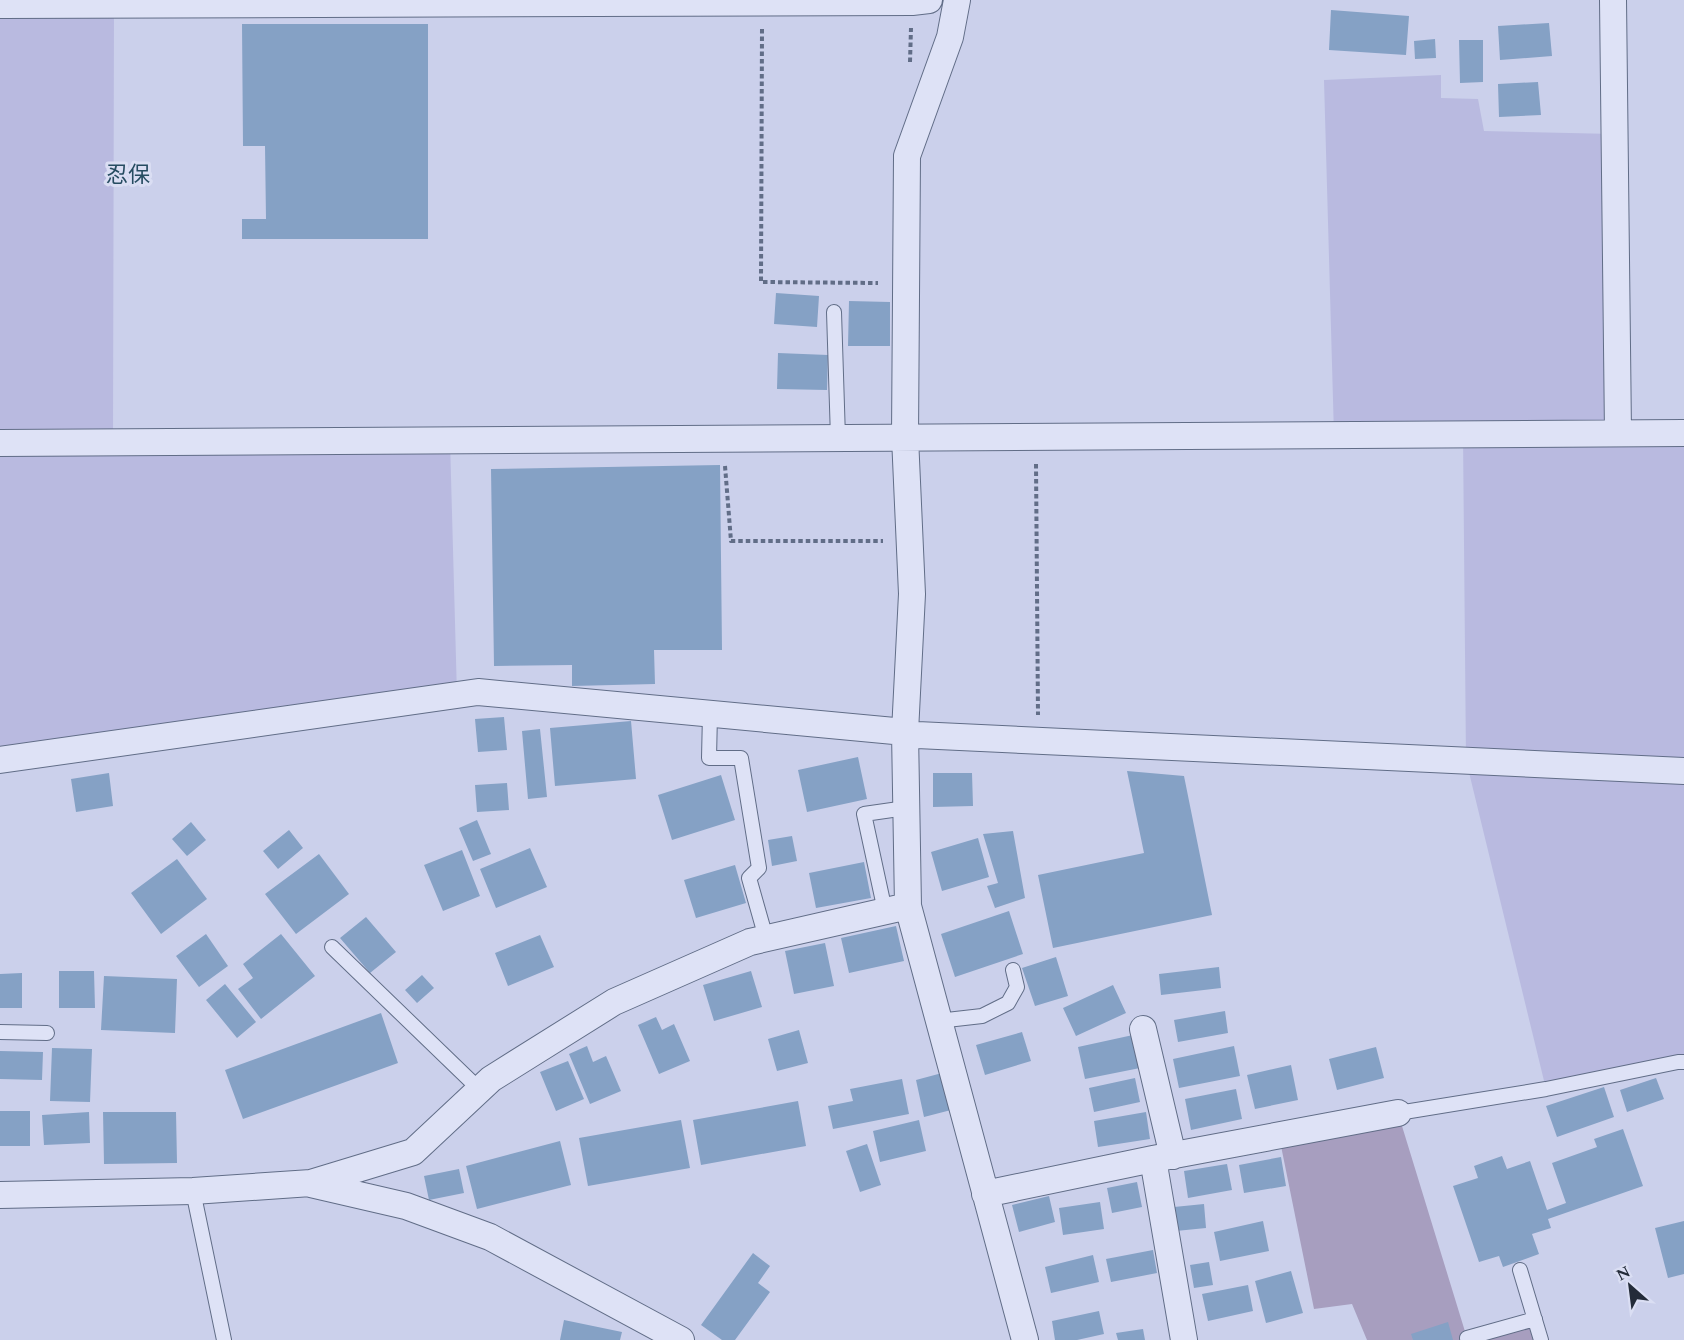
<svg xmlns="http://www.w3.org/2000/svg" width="1684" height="1340" font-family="Spectral,'Noto Sans JP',serif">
<rect width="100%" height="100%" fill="#cbd0eb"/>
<path fill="#b9bae0" d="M0,5H114L113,442L450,440L457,695L0,760Z
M1441,75V98L1478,99L1484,131L1614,134L1618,433H1684V1062L1546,1089L1466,760L1463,434L1334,435L1324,80Z"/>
<path fill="#a79ebf" d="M1398,1113L1467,1338L1535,1319L1541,1340H1367L1352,1304L1314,1309L1279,1136Z"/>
<path fill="#85a1c5" d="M1331,10L1409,16L1406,55L1329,50Z
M1549,23L1552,56L1500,60L1498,26Z
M242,24H428V239H242V219H266L265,146H243Z
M1435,39L1436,58L1415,59L1414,41Z
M1459,40H1483V82L1460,83Z
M1538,82L1541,115L1499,117L1498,84Z
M776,293L819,296L817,327L774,324Z
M849,301L890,302V346H848Z
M778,353L828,355L827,390L777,389Z
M720,465L722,650H654L655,684L572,686V665L494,666L491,469Z
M504,717L507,750L478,752L475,719Z
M631,721L636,779L555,786L550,728Z
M540,729L547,797L528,799L522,731Z
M858,757L867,799L807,812L798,770Z
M1127,771L1184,776L1212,915L1053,948L1038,875L1144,853Z
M109,773L113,806L76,812L71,779Z
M933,773H972L973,806L933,807Z
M721,775L735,820L672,840L658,795Z
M507,783L509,810L477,812L475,785Z
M477,820L491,854L473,861L459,828Z
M191,822L206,840L187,856L172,839Z
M289,830L303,848L278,869L263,851Z
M1013,831L1025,898L995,908L987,886L998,883L983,834Z
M792,836L797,861L772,866L768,840Z
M978,838L989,877L942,891L931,852Z
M530,848L547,887L496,908L480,869Z
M462,850L480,896L443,911L424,865Z
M319,854L349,894L296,934L265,894Z
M177,859L207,899L161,934L131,893Z
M864,862L871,898L816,908L809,873Z
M735,865L746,903L696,918L684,880Z
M1009,911L1023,954L955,977L941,934Z
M366,917L396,952L370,973L340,938Z
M896,926L904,961L849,973L841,938Z
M206,934L228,966L199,987L176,956Z
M281,934L315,976L261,1019L238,989L253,978L243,964Z
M540,935L554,967L508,986L495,953Z
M825,943L834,986L794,994L785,951Z
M1056,957L1068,996L1035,1006L1022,968Z
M1219,967L1221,988L1161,995L1159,974Z
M59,971H94L95,1008H59Z
M751,971L762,1007L714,1021L703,985Z
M22,973V1008H0V974Z
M422,975L434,988L417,1003L405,990Z
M104,976L177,979L175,1033L101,1030Z
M225,984L256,1022L237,1038L206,1000Z
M1113,985L1126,1013L1076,1036L1063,1008Z
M1225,1011L1228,1033L1178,1042L1174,1020Z
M381,1013L398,1063L243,1119L225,1070Z
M656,1017L662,1030L674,1024L690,1061L659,1074L638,1025Z
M799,1030L808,1063L777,1071L768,1039Z
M1022,1032L1031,1061L985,1075L976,1045Z
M1133,1035L1140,1068L1085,1079L1078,1047Z
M587,1046L593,1062L606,1056L621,1091L590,1104L569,1054Z
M1234,1046L1240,1076L1179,1088L1173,1059Z
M1376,1047L1384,1078L1337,1090L1329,1059Z
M52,1048L92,1049L90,1102L50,1101Z
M0,1051L43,1052L42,1080L0,1079Z
M568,1061L584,1099L556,1111L540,1072Z
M1291,1065L1298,1100L1255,1109L1247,1075Z
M942,1073L951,1110L924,1117L916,1080Z
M1135,1078L1140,1102L1094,1112L1089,1088Z
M1656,1078L1664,1099L1627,1112L1620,1090Z
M902,1079L909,1114L833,1129L828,1106L853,1101L850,1089Z
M1604,1087L1614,1117L1557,1137L1546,1106Z
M1236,1089L1242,1119L1191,1130L1185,1099Z
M798,1101L806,1146L701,1165L693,1120Z
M0,1111H30V1146H0Z
M89,1112L90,1143L44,1145L42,1115Z
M103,1112H176L177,1163L104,1164Z
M1146,1112L1150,1139L1098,1147L1094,1121Z
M681,1120L690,1168L588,1186L579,1138Z
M919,1120L926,1151L880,1162L873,1131Z
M1623,1129L1643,1186L1548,1219L1551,1228L1532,1234L1539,1254L1503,1267L1499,1256L1479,1262L1453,1186L1478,1178L1474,1166L1502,1156L1507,1169L1530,1161L1547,1210L1566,1203L1552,1163L1597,1147L1594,1139Z
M560,1141L571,1185L477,1209L466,1166Z
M867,1144L881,1185L860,1192L846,1151Z
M1281,1157L1286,1186L1244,1193L1239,1165Z
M1227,1164L1232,1190L1188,1198L1184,1171Z
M459,1169L464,1193L429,1200L424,1176Z
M1137,1182L1142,1207L1112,1213L1107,1188Z
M1049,1196L1055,1222L1019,1232L1012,1205Z
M1100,1202L1104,1229L1063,1235L1059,1208Z
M1204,1204L1206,1228L1176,1231L1174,1207Z
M1263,1221L1269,1251L1220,1261L1214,1232Z
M1684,1221V1274L1668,1278L1655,1228Z
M1153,1250L1157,1273L1111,1282L1106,1259Z
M753,1253L770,1266L758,1283L770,1292L735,1340H722L701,1325Z
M1093,1255L1099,1282L1051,1293L1045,1267Z
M1209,1262L1213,1285L1194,1288L1190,1265Z
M1291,1271L1303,1313L1266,1323L1255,1281Z
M1248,1285L1253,1311L1208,1321L1202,1294Z
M1099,1311L1104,1334L1077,1340H1055L1052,1321Z
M564,1320L622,1332L620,1340H560Z
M1448,1322L1453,1340H1413L1411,1334Z
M1143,1329L1145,1340H1118L1116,1333Z"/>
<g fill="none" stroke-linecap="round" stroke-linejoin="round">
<g stroke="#616d87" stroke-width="16">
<path id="service" d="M834,312L838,438
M710,714L709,758H741L759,868L749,878L766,938
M885,911L864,814L906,808
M332,947L480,1090
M938,1021L982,1016L1008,1003L1017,987L1013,970
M0,1032L47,1033
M1398,1113L1546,1089L1678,1062H1684
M193,1191L224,1340
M1520,1270L1541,1340
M1467,1338L1535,1319"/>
</g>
<g stroke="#616d87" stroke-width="28">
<path id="minor" d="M957,0L950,37L907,156L905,437L912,594L905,732L908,906L1025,1340
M1613,0L1618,433
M0,5L912,2L929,0
M0,443L1684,433
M0,760L478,692L905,732L917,735L1684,771
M1143,1029L1173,1156
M1153,1159L1184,1340
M311,1184L406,1206L490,1237L681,1340
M985,1194L1153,1159L1398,1113
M0,1195L193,1191L311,1183L413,1152L491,1079L614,1002L750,942L908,906"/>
</g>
<path stroke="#616d87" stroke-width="4" stroke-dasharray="4.5 3" stroke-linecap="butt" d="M762,29L761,282L878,283
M910,62L911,28
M1036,464L1038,715
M725,466L731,541H883"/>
<use href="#service" stroke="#dee2f6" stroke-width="14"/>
<use href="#minor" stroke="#dee2f6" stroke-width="26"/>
</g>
<g text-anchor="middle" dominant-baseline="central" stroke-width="6" stroke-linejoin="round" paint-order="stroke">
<g font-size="22" fill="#264c61" stroke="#dadef3">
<text x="128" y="175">忍保</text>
</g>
</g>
<g transform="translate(1630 1286) rotate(332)" stroke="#dadef3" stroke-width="4.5" paint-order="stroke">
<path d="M0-4.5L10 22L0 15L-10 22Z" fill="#232b39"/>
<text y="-9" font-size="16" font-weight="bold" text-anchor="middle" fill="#232b39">N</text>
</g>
</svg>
